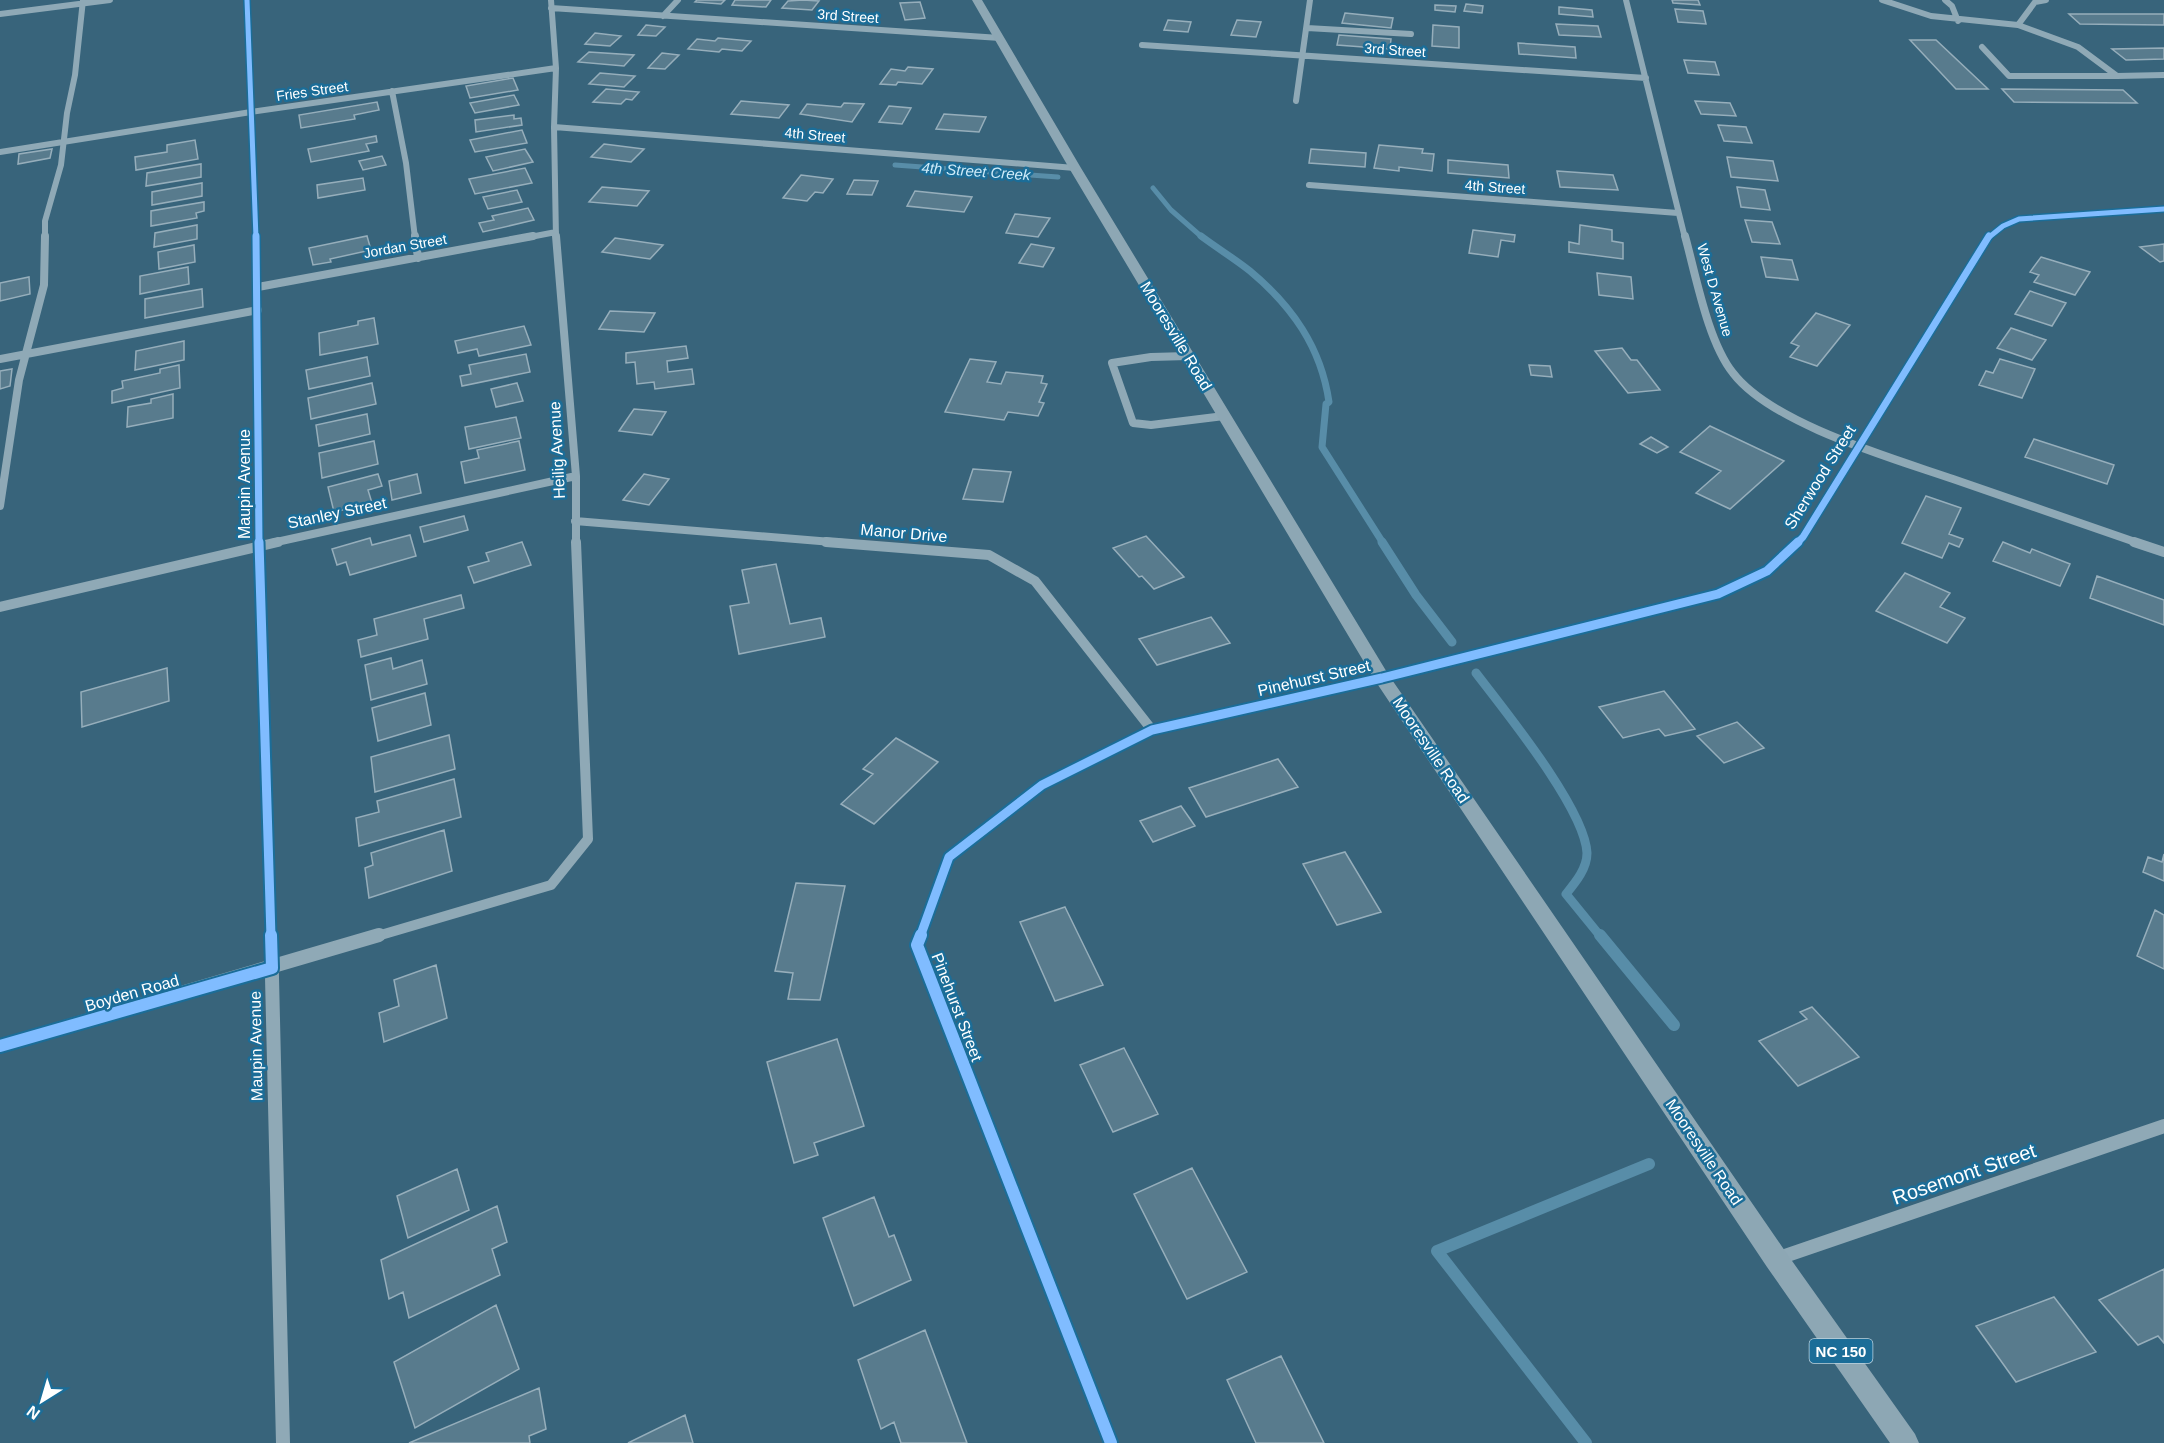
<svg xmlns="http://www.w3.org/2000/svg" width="2164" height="1443" font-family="Arial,sans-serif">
<rect width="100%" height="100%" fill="#38647b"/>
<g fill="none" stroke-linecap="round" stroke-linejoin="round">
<path stroke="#588da8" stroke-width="5" d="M895,165L1058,177
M1153,188L1171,210L1203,238"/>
<path stroke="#588da8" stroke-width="7" d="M1201,236C1217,248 1235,259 1250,271C1292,306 1321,347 1329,402L1326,404L1322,447L1383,543"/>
<path stroke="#588da8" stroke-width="9" d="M1382,542L1416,595L1452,642
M1476,673C1505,711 1585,809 1587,853C1587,869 1575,883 1566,894L1601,937"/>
<path stroke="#588da8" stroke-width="12" d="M1600,935L1674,1025
M1586,1443L1437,1251L1649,1164"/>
</g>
<path fill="#587b8d" stroke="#96aebb" stroke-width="1.5" d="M697,0H725L721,4L695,2Z
M735,0H771L766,7L732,5Z
M803,0L819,1L812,10L782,8L788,1Z
M1672,0H1698L1700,5L1673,3Z
M920,2L925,18L905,20L900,3Z
M1466,4L1483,6L1482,13L1464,11Z
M1435,5L1456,6L1455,12L1435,10Z
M1559,7L1592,10L1593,17L1559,14Z
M1675,9L1703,11L1706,24L1678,22Z
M1345,13L1393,18L1391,28L1342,23Z
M2069,14H2164V25L2080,24Z
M1168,20L1191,22L1188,32L1164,30Z
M1237,20L1261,22L1256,37L1231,35Z
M1556,24L1598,26L1601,37L1559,35Z
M646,25L665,27L656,36L638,35Z
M1433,25L1459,27V48L1432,46Z
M595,33L621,36L610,46L585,44Z
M1339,35L1391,39L1390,49L1337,45Z
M718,38L751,41L742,51L722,49L719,52L688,49L697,39L715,41Z
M1910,40H1936L1988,89H1956Z
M1518,43L1575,47L1576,58L1519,54Z
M2164,48V59L2126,60L2112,49Z
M589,52L634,55L624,66L578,62Z
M662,53L679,55L665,69L648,68Z
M1684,60L1715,62L1719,75L1688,73Z
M908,67L933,69L922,84L898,82L896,85L880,84L891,69L905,71Z
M600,73L635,76L624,87L589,84Z
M513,78L518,90L470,98L466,86Z
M606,89L639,92L632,100L626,99L621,104L593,102Z
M2002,89L2123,90L2137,103L2014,102Z
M514,95L519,105L475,113L470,103Z
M741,101L789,105L779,118L731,114Z
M1695,101L1730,103L1736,116L1701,114Z
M377,102L379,110L354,115L355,119L301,128L299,115Z
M844,103L864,104L852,122L800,114L807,104L841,107Z
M889,106L911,108L902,124L879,122Z
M944,114L986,117L979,132L936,129Z
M514,115V119L521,118L522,125L476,132L475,120Z
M1718,125L1746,127L1752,143L1724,141Z
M522,130L527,143L475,152L470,140Z
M376,136L377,142L366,144L369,151L311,162L308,149Z
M195,140L198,159L136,170L135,157L167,152V145Z
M604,144L644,149L631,162L591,157Z
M1379,145L1423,149L1422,153L1434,154L1432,171L1399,167V171L1374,168Z
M52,149L50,158L18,164L19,154Z
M525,149L533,162L493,171L486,157Z
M1311,149L1366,153L1365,167L1309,163Z
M382,156L386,165L363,170L359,161Z
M1727,157L1773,161L1778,181L1731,177Z
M1448,160L1508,165L1509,178L1448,173Z
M201,164V177L146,186L147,173Z
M525,168L532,183L475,194L469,179Z
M1557,171L1613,175L1618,190L1560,187Z
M801,175L833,179L823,193L815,192L807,201L783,198Z
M363,178L365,190L318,198L317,185Z
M854,180L878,181L872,195L847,194Z
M202,183V196L152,205V192Z
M602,187L649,191L637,206L589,202Z
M1737,187L1765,190L1770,210L1741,207Z
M517,190L522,202L488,209L483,197Z
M915,191L972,197L964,212L907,206Z
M204,202V211L196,213L197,218L151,226V211Z
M528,208L534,220L483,232L479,223L494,220L492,216Z
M1015,214L1050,218L1038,237L1006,233Z
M1745,220L1772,222L1780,244L1752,242Z
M197,225V239L154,247L155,233Z
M1580,225L1612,230V241L1623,243V259L1569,252V242L1579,244Z
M1473,230L1515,235L1514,242L1501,240L1498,257L1469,253Z
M367,236L371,250L330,259L331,262L313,265L309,248Z
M615,238L663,245L650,259L602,252Z
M1031,244L1054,248L1043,267L1019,263Z
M2164,244V261L2160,262L2140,247Z
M194,245L195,262L159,269L158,252Z
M1761,257L1792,260L1798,280L1766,277Z
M2041,257L2090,272L2075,295L2034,282L2039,275L2030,272Z
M188,267L189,284L140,294V276Z
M1597,273L1631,277L1633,299L1599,295Z
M29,277L30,294L0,301V283Z
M202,289L203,307L145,318V299Z
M2030,291L2066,303L2052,326L2015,314Z
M610,311L655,313L644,332L599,329Z
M1816,313L1850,325L1817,366L1790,357L1799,346L1791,343Z
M374,318L378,344L320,355L319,333L358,325V321Z
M524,326L531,345L479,356L477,349L458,353L455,341Z
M2011,328L2046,340L2032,360L1997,348Z
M184,341V360L135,370L136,351Z
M686,346L688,358L667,361L668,372L692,369L694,384L655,389L654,382L637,384L635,362L626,363V353Z
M1622,348L1631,360H1637L1660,390L1628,393L1595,351Z
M526,354L530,372L462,386L460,376L471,374L469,365Z
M367,357L370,376L309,389L306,370Z
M970,359L996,362L987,382L1001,384L1006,372L1043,376L1041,383L1047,384L1039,402L1044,403L1038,416L1008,412L1004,420L945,412Z
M2000,359L2035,369L2022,398L1979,385L1986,371L1993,373Z
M179,365L180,388L112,403V391L123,388L122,381L160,373V369Z
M1529,365L1550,366L1552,377L1531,375Z
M12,369L10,386L0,389V371Z
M372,383L376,404L311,419L308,398Z
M517,383L523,401L496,407L491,389Z
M173,394V418L127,427L128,407L151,403V399Z
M634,409L666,412L652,435L619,431Z
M367,414L370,434L319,446L316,425Z
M516,417L521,438L469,449L465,427Z
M1710,426L1784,461L1730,509L1696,493L1721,471L1680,452Z
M1651,437L1668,447L1657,453L1640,444Z
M2034,439L2114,465L2107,484L2025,457Z
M374,441L378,464L322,478L319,453Z
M519,441L525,470L465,483L461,462L479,458L477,450Z
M973,469L1011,472L1003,502L963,499Z
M378,474L382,486L368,490L372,503L334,512L328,487Z
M417,474L421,493L392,500L389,481Z
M644,474L669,479L649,505L623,500Z
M1926,496L1961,508L1949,534L1963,539L1959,547L1949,543L1942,558L1902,543Z
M464,516L468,530L424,542L420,527Z
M410,535L416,556L350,575L346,562L337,565L332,549L370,538L372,545Z
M1146,536L1184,577L1154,589L1142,576L1139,577L1113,548Z
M522,542L531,565L474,583L468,567L489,561L486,553Z
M2003,542L2030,553L2032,549L2070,564L2060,586L1993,561Z
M776,564L790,624L821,618L825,637L739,654L730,606L749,603L742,570Z
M1905,573L1950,593L1940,607L1965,618L1947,643L1876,611Z
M2097,576L2164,600V625L2090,598Z
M461,595L464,608L424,619L428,639L361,657L358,640L377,635L374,619Z
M1211,617L1230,643L1157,665L1139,639Z
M391,658L393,669L422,660L427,684L371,700L365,665Z
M167,668L169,701L82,727L81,692Z
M1664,691L1695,729L1665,736L1659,729L1623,738L1599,707Z
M425,693L431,725L378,741L372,708Z
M1737,722L1764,748L1724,763L1697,736Z
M449,735L455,769L375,792L371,757Z
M896,738L938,762L874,824L841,804L873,774L863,769Z
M1278,759L1298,787L1206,817L1189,788Z
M454,779L461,817L359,846L356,818L379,812L377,801Z
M1181,806L1195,826L1153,842L1140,821Z
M444,830L452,871L369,898L365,868L373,865L371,853Z
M1345,852L1381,912L1337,925L1303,864Z
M2164,854V881L2143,872L2148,857L2162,862Z
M796,883L845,886L820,1000L788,999L793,973L775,971Z
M1065,907L1103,985L1055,1001L1020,922Z
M2155,910L2164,915V969L2137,956Z
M436,965L447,1018L384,1042L379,1013L399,1006L394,980Z
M1812,1007L1859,1057L1798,1086L1759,1041L1807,1019L1800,1012Z
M837,1039L864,1126L814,1143L818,1155L794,1163L767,1062Z
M1124,1048L1158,1114L1113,1132L1080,1065Z
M1192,1168L1247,1272L1187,1299L1134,1194Z
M457,1169L469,1210L408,1238L397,1196Z
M874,1197L889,1237L894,1235L911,1280L854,1306L823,1218Z
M497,1206L507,1242L492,1249L500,1275L409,1318L403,1292L389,1299L381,1260Z
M2164,1269V1343L2158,1336L2138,1345L2099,1300Z
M2054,1297L2096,1352L2016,1382L1976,1326Z
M496,1305L519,1369L415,1428L394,1362Z
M925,1330L967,1443H901L894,1422L881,1429L858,1360Z
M1281,1356L1324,1443H1256L1227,1380Z
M539,1388L546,1429L529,1436L530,1443H409Z
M685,1415L693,1443H628Z"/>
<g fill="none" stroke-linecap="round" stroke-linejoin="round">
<path stroke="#8fa9b6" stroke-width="6" d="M247,0L256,238
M551,0L556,68L554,127L556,238
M1626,0L1685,238
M1882,0L1931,16L2018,25L2035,2L2046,0
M1945,0L1952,6L1958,21
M551,8L1000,38
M0,14L110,0
M663,16L678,0
M2018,25L2078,47L2117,76L2164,75
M1307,28L1411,34
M1142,45L1646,78
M1982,47L2009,76H2117
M392,91L406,163L415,238
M1296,101L1310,0
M554,127L1075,168
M0,152L251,112L556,68
M1309,185L1678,213
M45,238V221L61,165L67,113L75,75L83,0
M525,238L556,232
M1988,238L2003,226L2019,219L2164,209"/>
<path stroke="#8fa9b6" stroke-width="8" d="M256,236L259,543
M415,236L418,258
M556,236L576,476V543
M1685,236C1696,276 1708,342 1733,373C1772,424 1892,458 1953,479C2015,500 2076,522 2138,543
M258,287L533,236
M1188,356L1151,357L1112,363L1133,423L1151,425L1224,416
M0,359L258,310
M0,506L19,380L44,285L45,236
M575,521L844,543
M272,543L576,476
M1797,543L1803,537L1989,236"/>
<path stroke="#8fa9b6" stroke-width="10" d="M259,542L271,937
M826,542L989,555L1035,581L1152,730
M2134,542L2164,552
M0,607L278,542
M374,937L551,885L588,839L576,542
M920,937L949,857L1042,785L1152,730L1382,678L1718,594L1767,571L1798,542"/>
<path stroke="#8fa9b6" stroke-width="14" d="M271,935L283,1443
M921,935L917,945L1111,1443
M0,1046L379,935
M1776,1259L2164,1126"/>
<path fill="#8da7b4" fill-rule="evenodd" d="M972,0H982L1081,168L1388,674L1785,1251L1915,1434L1919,1443H1890L1767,1267L1376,682L1069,168Z"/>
<g stroke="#1b6d98" stroke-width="8">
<path id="cycleway-far3" d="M247,0L256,238
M1988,238L2003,226L2019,219L2164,209"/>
</g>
<g stroke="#1b6d98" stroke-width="10">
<path id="cycleway-far2" d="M256,236L259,543
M1797,543L1803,537L1989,236"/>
</g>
<g stroke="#1b6d98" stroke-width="13">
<path id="cycleway-far1" d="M259,542L271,937
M920,937L949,857L1042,785L1152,730L1382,678L1718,594L1767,571L1798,542"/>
</g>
<g stroke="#1b6d98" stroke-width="16">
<path id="cycleway" d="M921,935L917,945L1111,1443
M0,1046L272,968L271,935"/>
</g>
<use href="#cycleway-far3" stroke="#80bcff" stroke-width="5"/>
<use href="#cycleway-far2" stroke="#80bcff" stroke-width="7"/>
<use href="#cycleway-far1" stroke="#80bcff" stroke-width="9"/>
<use href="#cycleway" stroke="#80bcff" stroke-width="12"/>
</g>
<g text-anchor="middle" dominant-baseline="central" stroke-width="5" stroke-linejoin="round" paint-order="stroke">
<g font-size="14" fill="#fff" stroke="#1b6d98">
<text transform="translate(848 16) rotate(4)">3rd Street</text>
<text transform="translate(1395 50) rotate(4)">3rd Street</text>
<text transform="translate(312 91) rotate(-8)">Fries Street</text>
<text transform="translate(815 135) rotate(5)">4th Street</text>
<text transform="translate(1495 187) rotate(4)">4th Street</text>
<text transform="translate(405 246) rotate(-10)">Jordan Street</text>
<text transform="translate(1715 290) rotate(74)">West D Avenue</text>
</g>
<g font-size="15" font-style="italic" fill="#ceebf9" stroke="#1b6d98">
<text transform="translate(976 171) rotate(4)">4th Street Creek</text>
</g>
<rect fill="#1b6d98" stroke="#bbd3e0" stroke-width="1.5" x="1809.5" y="1339" width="63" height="24" rx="4.5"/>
<g font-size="15" font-weight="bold" fill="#fff">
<text x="1841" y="1351">NC 150</text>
</g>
<g font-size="16" fill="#fff" stroke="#1b6d98">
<text transform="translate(1176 336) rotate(59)">Mooresville Road</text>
<text transform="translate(557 450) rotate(-93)">Heilig Avenue</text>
<text transform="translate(1820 477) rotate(-58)">Sherwood Street</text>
<text transform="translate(244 484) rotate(-90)">Maupin Avenue</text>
<text transform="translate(337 513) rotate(-12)">Stanley Street</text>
<text transform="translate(904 533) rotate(5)">Manor Drive</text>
<text transform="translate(1314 678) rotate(-13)">Pinehurst Street</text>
<text transform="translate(1431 750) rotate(56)">Mooresville Road</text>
<text transform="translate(132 993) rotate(-16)">Boyden Road</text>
<text transform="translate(957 1007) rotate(69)">Pinehurst Street</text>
<text transform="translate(256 1046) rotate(-91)">Maupin Avenue</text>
<text transform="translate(1704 1152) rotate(56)">Mooresville Road</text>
</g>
<g font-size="20" fill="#fff" stroke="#1b6d98">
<text transform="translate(1964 1174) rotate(-19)">Rosemont Street</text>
</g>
</g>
<g transform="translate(42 1401) rotate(217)" stroke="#1b6d98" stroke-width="4.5" paint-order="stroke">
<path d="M0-4.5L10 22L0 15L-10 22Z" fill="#ffffff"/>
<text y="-9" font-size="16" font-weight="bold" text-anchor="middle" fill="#ffffff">N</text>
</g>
</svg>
